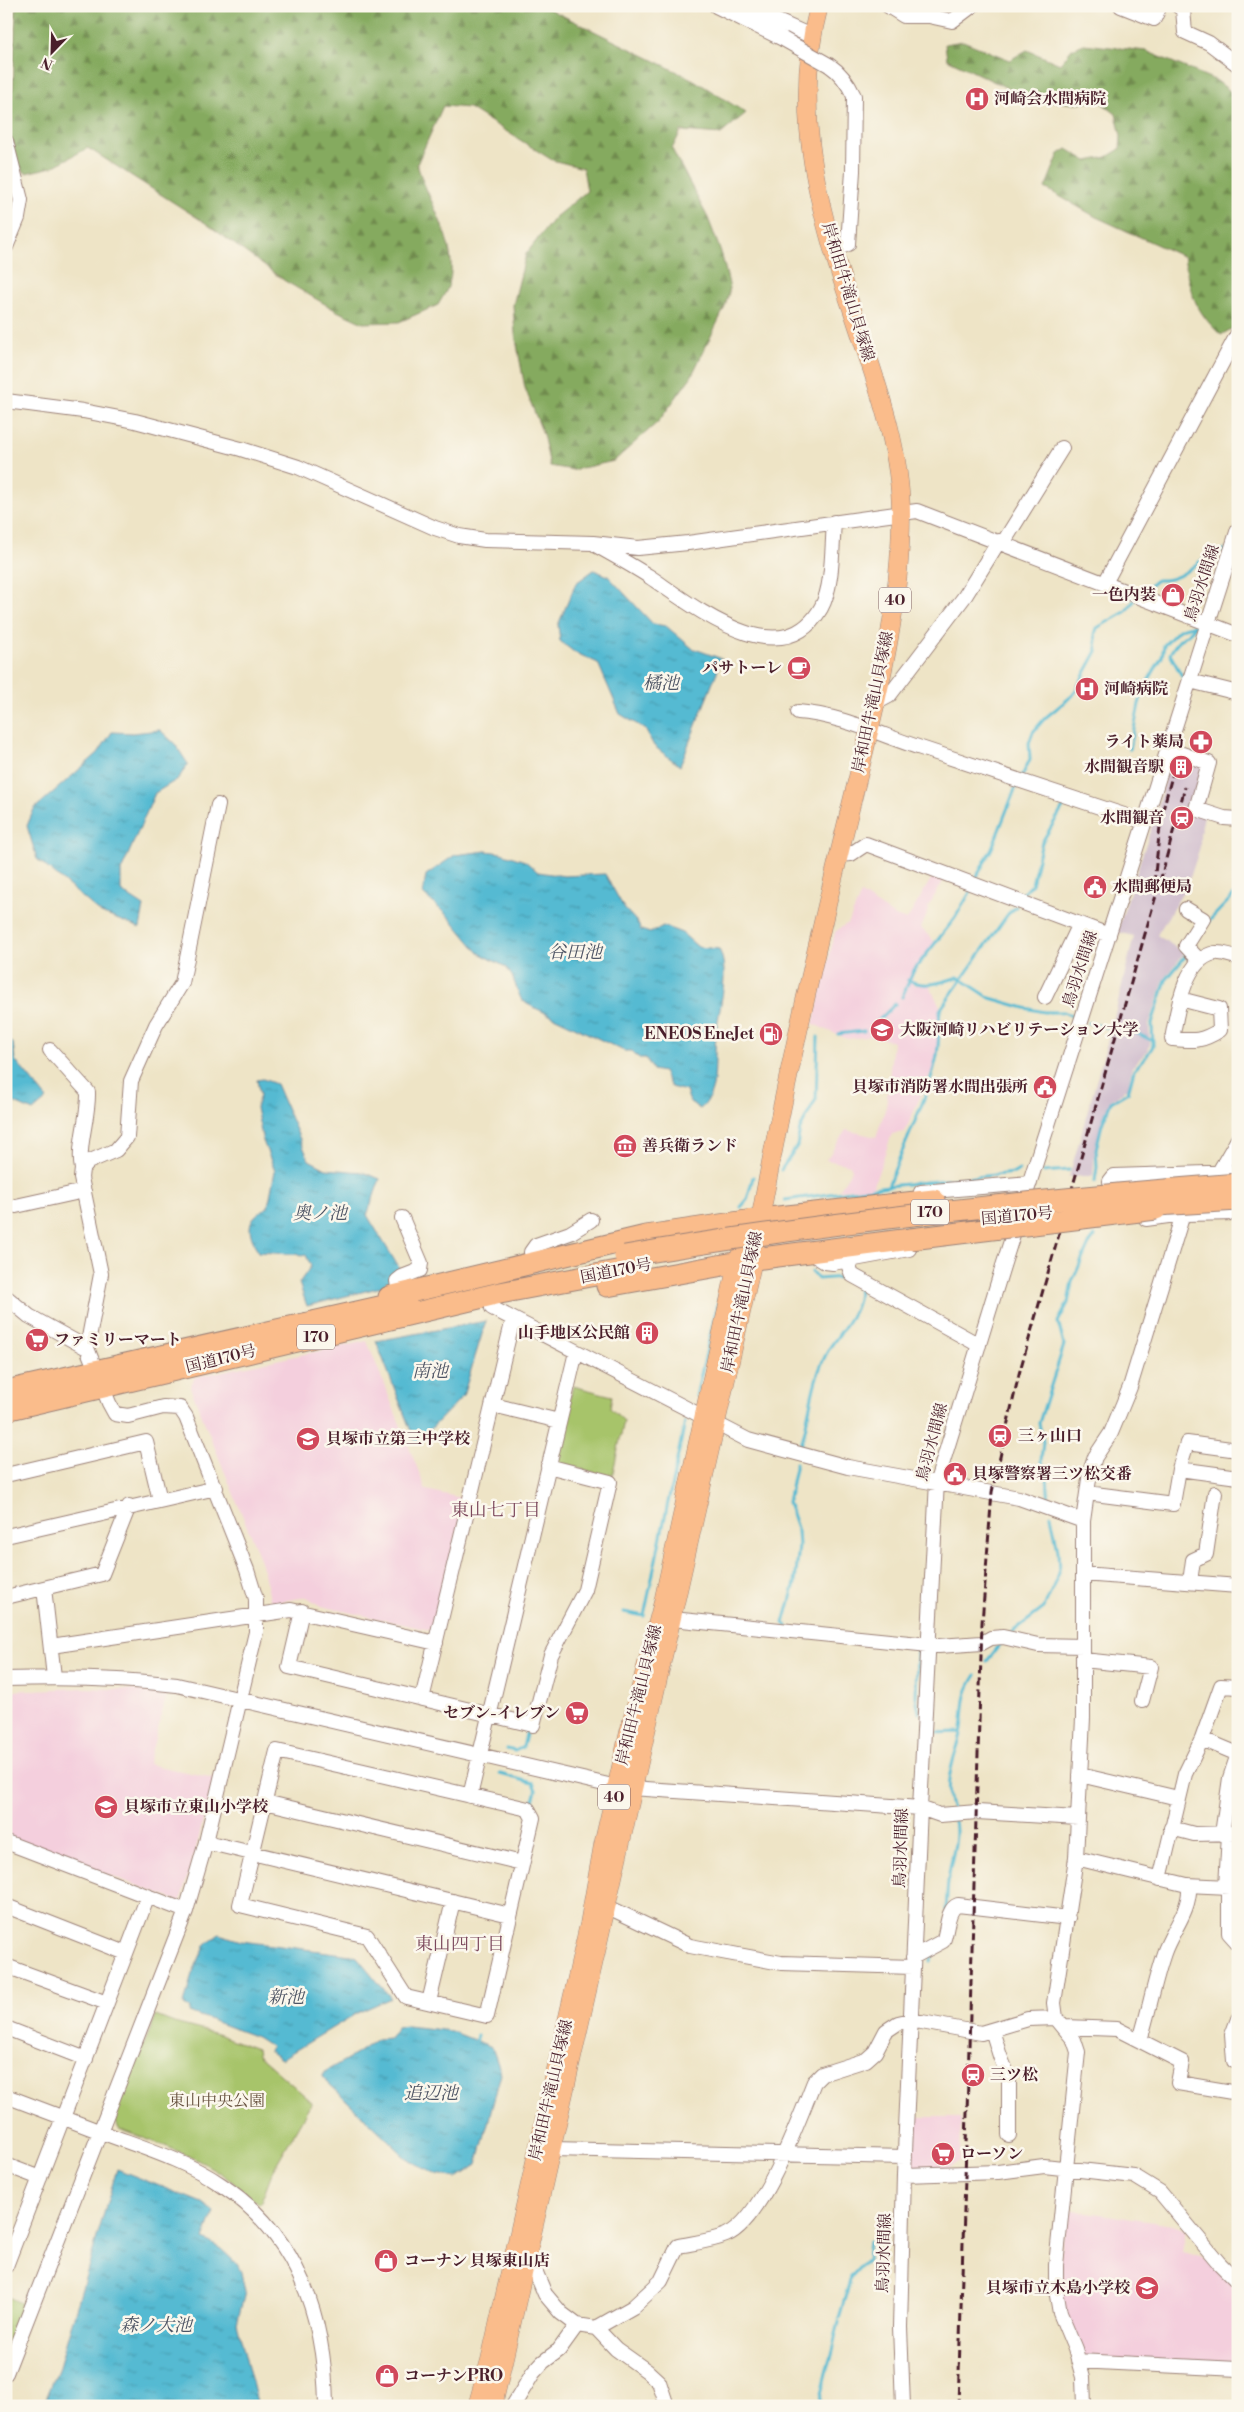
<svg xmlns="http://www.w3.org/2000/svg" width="1244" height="2412" font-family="'Libre Bodoni','Noto Serif JP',serif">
<defs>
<pattern id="forest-firs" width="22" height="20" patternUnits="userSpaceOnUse" patternTransform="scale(1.25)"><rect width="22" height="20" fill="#85aa5e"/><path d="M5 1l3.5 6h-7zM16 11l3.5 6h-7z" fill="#6f8a4e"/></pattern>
<pattern id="water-ripples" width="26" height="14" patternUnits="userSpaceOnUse" patternTransform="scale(1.25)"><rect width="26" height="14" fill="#54bad2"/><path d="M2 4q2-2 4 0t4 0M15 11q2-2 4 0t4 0" fill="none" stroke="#4897ab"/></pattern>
</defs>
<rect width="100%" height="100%" fill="#fbf7ec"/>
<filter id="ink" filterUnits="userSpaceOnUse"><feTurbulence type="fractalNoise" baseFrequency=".02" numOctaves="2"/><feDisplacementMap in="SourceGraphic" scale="10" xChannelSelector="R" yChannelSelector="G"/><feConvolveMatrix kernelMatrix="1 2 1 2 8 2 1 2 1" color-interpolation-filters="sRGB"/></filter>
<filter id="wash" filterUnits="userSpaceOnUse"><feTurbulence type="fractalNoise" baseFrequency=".0096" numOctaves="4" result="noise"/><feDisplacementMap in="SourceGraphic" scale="20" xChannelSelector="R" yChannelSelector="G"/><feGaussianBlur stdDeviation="1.12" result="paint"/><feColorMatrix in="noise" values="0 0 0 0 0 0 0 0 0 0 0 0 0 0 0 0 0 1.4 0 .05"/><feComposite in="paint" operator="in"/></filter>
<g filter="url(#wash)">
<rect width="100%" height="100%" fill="#eee4c6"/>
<path fill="#f4cfdd" d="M934,874L945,878L928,907L929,910L921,928L935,942L912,976L913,985H929L940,1006L937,1025L939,1048L932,1073L930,1074L905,1132L892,1134L873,1187L839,1190L852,1170L850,1165L826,1160L846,1130L876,1137L886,1107L893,1042L875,1036L847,1039L813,1024L834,937L835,932L849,922L861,894L895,916L907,920Z
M367,1341L426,1490L465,1499L434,1631L321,1606L307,1597L271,1603L261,1561L190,1387L195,1377Z
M85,1688L137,1690L167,1695L148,1764L214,1778L198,1841L180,1902L6,1836V1691Z
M912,2117H961L960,2161L942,2171L910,2168Z
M1067,2209L1173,2225L1186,2230L1182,2251L1202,2256L1238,2286V2369L1078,2361L1056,2290Z"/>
<path fill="#d0bdcd" d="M1171,757L1204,766V816L1200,834V847L1188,884L1157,935L1184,953L1164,980L1149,1024L1150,1044L1147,1051L1132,1067L1128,1088L1112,1099L1108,1107L1095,1148L1093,1176L1069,1177L1113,1022L1134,936L1117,932L1157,810Z"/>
<path fill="#a7c46a" stroke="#78724a" d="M573,1386L612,1396L610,1408L624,1421L612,1477L558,1463L555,1457Z
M156,2016L174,2023L217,2034L257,2049L258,2055L312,2102L273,2170L260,2204C243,2191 227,2176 207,2165C180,2150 148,2140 119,2129L115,2120V2114Z
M6,2296L25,2305L8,2350H6Z"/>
<path fill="url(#forest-firs)" stroke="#686444" d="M16,6H543L694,80L746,113L721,134L681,131L672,149L708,218L721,252L730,288L725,307L691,377L659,421L614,461L573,470L550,466L543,434L525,388L515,334L513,305L526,254L554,218L587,191L583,168L552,160L469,108L443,106L417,164C427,200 460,245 449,284C447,291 442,298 438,305L399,322L363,323L337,311L285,281L204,222L88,148L52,167L26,173L7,160L6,121L13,89Z
M963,41L1010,60L1027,50L1060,64L1072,49L1084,44L1146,51L1217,81L1238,97V325L1221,335C1194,310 1190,292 1184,257L1096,217L1045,188L1059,154L1067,149L1087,161L1107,157L1120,149L1121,136L1116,114L1099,101L1075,104L1028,98L947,59L945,44Z"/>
<path fill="url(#water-ripples)" stroke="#4f6c7e" d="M594,570L608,576L653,624L666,626L692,648L722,659L680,766L654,746L645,729L620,714L598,663L574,652L560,641L558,625L576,583Z
M160,730L175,744L188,764L178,779L155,793L121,871V891L144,906L140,928L101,913L37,859L27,826L34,809L98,753L112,732L133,733Z
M486,851L501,853L525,861L538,872L564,876L605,874L624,908L637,922L641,930L650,933L663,926L682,933L698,947L719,949C731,974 718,1009 716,1036C714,1053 716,1070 713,1086C711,1095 707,1104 700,1109L690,1102L686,1091L671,1087L663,1072L653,1070L646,1058H639L632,1051H624L527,1004L521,999L512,976L506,967L479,953L449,917L423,894L426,875L455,855Z
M6,1039L13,1043L15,1060L47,1099L33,1111L6,1099Z
M263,1079L276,1084L309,1160L326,1169L362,1172L380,1179L367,1215L401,1271L389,1285L307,1306L299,1283L311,1266L306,1255L258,1252C247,1230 245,1219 268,1207L275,1171L263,1141L256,1108L260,1095L257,1080Z
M486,1321L463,1396L416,1444L376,1341Z
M219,1934L241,1941L351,1955L358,1958L391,1998L357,2013L281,2059L268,2050L271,2046L257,2037L189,2012L190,2008L184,2005L192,1974L205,1946Z
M407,2026L451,2031L492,2047L501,2073L477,2165L457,2178L437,2174L410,2161L322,2077L326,2071L356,2054L377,2039L389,2038L397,2027Z
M117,2169L202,2203L214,2212L204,2239L221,2249L237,2264L241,2272L245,2292L237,2323L258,2406H43L59,2367Z"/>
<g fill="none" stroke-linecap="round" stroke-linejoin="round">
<path stroke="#54bad2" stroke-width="3" d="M1142,592L1157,580C1188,582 1197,554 1226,550
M1183,678L1170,654C1178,636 1188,638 1196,625
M1130,749L1139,704L1144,688L1162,657L1164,645L1180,629L1196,625
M1022,776L1030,759L1029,743L1033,732L1045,718L1073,695L1097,651L1095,634L1097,628L1125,612L1134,601
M975,880L992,848L1017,784
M1020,896L1032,884L1042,842L1067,801
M1209,921L1238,891
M908,980C925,988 941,983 958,977L990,998L1025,1008L1044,1012H1063L1074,1017
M902,997L914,970L955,918L972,889
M1089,1023L1110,1028
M873,1026L895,1004
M1136,1033L1153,1041
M838,1034L864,1031
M781,1170L797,1146L800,1129L816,1099L818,1037
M1042,1172L1069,1170
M1095,1181L1097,1167L1096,1149L1102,1124L1111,1102L1128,1092L1134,1070L1146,1057L1153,1046L1152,1023L1166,980L1188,953
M888,1186C903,1147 927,1099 936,1060C940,1043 938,1027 940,1010L1008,914L1016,907
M785,1200L888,1186L1014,1173L1019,1170
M741,1207L747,1200L753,1177
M812,1272L818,1279L844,1277L849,1280
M696,1396L720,1292
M800,1449C810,1417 811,1379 829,1349C840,1331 865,1307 857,1284
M1049,1504L1047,1477L1041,1461L1043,1442L1039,1423L1064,1345L1058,1322L1068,1303L1072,1282L1089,1244L1095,1236
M624,1612L644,1616L685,1422
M787,1626L784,1623L795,1583L799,1546L798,1531L788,1502L796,1463
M1011,1633L1044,1608L1059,1573L1058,1551L1051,1515
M917,1649L916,1696L919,1713
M987,1661L1002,1642
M931,1733L961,1732
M507,1749L515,1751L523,1747L527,1730
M500,1774L533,1783L536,1790L532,1804
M952,1809C942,1785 955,1757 961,1734C966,1709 960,1699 976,1675
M946,1910C947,1899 947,1887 949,1875C951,1857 960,1836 954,1818
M930,1961L934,1952
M475,2042L477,2036
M839,2318L851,2277L867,2259L869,2240
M818,2406L839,2322"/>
</g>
</g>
<g filter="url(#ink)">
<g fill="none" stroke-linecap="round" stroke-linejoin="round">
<g stroke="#9c8278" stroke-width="16">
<path id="minor" d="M716,6L783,39
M744,6L813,37
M888,6L904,16H929L952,21L972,6
M1121,6L1154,19L1160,6
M1178,6L1183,10L1185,32L1209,43L1238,65
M829,65C841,73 848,83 854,96L853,171L848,244L834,250
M6,141L21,200L18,218L6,247
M6,401L83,411L135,421L241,449L298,467L435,528L459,536L485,540L593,543L638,548L688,543L917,511L1238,635
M1003,543L1062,448
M597,546C615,556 633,566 650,577C692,605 781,678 821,608C833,587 832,547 834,522
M1105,583L1238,333
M1190,681L1238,693
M874,704L889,696L965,596L999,541
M798,712C840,715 881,735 921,748C996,773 1071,797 1145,822
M1168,749L1209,763L1196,809L1224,818L1238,819
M839,855L851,854L866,844L1109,935
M1186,909L1203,919L1186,946L1200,961
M1045,997L1080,924
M1180,999L1219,1009L1220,1030C1201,1042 1194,1041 1172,1039C1177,1014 1183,959 1215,953C1221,952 1231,956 1238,957
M50,1050L88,1092C89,1117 77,1146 82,1169
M1219,1172L1238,1139
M921,1192L1030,1183
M1113,1202L1110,1181L1114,1176L1238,1172
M16,1206L84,1191
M1146,1219L1183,1214L1238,1213
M809,1252L825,1262L833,1263L909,1249
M847,1261L852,1275L979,1345
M533,1262L531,1252L536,1245L570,1233L591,1220
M399,1294L397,1281L402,1277L420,1270L421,1263L402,1218
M6,1297L29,1316L87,1348
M492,1308L748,1440L848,1467L1019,1498L1083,1521
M493,1405L559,1421
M1179,1469L1238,1477
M6,1475L146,1442L160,1500
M1087,1493L1173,1504L1179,1469L1187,1443L1238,1450
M6,1536L216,1488
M1083,1574L1238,1586
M1190,1582L1193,1560L1206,1554L1215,1493
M44,1588L54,1677
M6,1597L102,1574L129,1506
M302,1611L289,1667L533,1725L551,1655L585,1590L610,1482L548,1466
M672,1619L939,1646L982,1643L991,1638L1003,1637L1038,1645L1083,1646
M51,1646L291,1610L436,1643
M1083,1660L1151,1667L1142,1701
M6,1679C64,1677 120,1678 177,1685L617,1787L920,1808L940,1815L977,1812L1078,1818
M422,1699L513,1319
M1202,1739L1238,1754L1230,1778L1222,1834
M277,1751L528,1809L533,1818L487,2016L406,1997L367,1936L240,1905Z
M1080,1775L1178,1798
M470,1796L576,1352
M265,1802L522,1863
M1171,1828L1194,1834L1238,1833
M6,1842L186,1911
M206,1842L510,1915
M1076,1858L1187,1885L1229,1887V1933L1238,1943
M1160,1879L1185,1774L1202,1739L1221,1686L1238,1687
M1226,1887L1229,1834
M6,1906L126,1953
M606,1906L690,1946L781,1963L913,1967
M913,1957L943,1941C948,1931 946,1909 958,1905L1068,1918
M6,1966L107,2003
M429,2002L453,1901
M1065,2027L1117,2029L1182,2062L1178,2083L1238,2093
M6,2028L86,2059
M992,2030L1000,2056L1009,2078V2135
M1140,2040C1149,2011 1154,1982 1164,1953C1172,1930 1191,1910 1189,1885
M1234,2061L1232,2035L1238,2019
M6,2096C40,2109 75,2122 109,2135C147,2149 186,2161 220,2184C298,2235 325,2316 326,2406
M552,2149L905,2157
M6,2165L40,2178
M904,2175L998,2172L1044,2166L1134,2176L1160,2192L1219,2263L1238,2282
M528,2254L545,2294L561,2313L577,2325L596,2328L616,2349L647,2371L659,2382L667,2406
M6,2266L148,1896
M596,2328L633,2307L661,2281L678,2246C693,2243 712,2241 726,2235C763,2220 799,2119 814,2082L822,2074L866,2060L875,2052L886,2031L898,2023L911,2020L981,2033L1028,2019L1056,2018
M1078,2361L1238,2369
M6,2373L186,1911L206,1842L256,1632V1599L247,1570L186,1417L180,1408L163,1407L128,1416L115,1414L109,1403L87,1348L101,1274L81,1178L82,1169L88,1162L116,1150L127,1137L131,1081L156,1025L182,983L218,805
M513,2406L533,2373L543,2362L559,2350L577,2325
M903,2406L900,2327L904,2175L920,1808L937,1481L1003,1266L1238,529
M1084,2406L1083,2377L1075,2349L1060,2313L1056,2290V2265L1078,2052L1074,2040L1056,2018L1054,2003L1076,1858L1083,1718V1521L1090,1472L1095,1457L1111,1433L1130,1387L1183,1214"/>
</g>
<g stroke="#9c8278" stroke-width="19">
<path id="major" d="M477,2406L490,2360L589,1924L603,1845L629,1732L663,1602L737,1264L750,1227
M493,2406L753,1260C777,1118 809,978 843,838C868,733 901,623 901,515C901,446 875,379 854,315C819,215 791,111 819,6"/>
</g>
<g stroke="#9c8278" stroke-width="23">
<path id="highway" d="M607,1286L762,1258L911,1239
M389,1297L646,1236L760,1219L934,1200
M6,1391L406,1301
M6,1410L500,1293L627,1269"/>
</g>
<use href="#minor" stroke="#fff" stroke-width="14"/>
<use href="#major" stroke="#fabc8b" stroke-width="18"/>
<use href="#highway" stroke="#fabc8b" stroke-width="21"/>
<path stroke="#4a1f2b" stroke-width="3" stroke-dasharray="8 4" stroke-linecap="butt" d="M1154,883L1161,817L1172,776
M958,2406L982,1623L992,1492L1019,1374L1161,878L1185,787"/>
<g stroke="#9c8278" stroke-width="16" stroke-linecap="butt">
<path id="minor-bridge" d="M783,39L829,65"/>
</g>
<g stroke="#9c8278" stroke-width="23" stroke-linecap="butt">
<path id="highway-bridge" d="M1141,1206L1238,1200
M911,1239L1156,1209
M625,1256C828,1221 1032,1200 1238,1184"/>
</g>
<use href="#minor-bridge" stroke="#fff" stroke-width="14"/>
<use href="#highway-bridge" stroke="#fabc8b" stroke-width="21"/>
</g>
</g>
<defs>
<g id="hospital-disc" transform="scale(1.25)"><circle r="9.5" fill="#d1495b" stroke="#fbf7ec"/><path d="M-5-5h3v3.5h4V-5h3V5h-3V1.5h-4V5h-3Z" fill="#fff"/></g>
<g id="shop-disc" transform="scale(1.25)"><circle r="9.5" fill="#d1495b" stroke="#fbf7ec"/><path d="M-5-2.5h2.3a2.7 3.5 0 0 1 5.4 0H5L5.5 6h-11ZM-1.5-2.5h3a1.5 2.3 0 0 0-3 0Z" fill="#fff"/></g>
<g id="cafe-disc" transform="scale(1.25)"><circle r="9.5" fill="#d1495b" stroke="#fbf7ec"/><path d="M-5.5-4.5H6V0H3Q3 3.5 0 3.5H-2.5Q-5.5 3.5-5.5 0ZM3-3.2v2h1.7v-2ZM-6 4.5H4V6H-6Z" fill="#fff"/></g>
<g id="pharmacy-disc" transform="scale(1.25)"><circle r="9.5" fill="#d1495b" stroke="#fbf7ec"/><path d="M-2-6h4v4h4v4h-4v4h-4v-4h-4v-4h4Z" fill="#fff"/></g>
<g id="building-disc" transform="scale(1.25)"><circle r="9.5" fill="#d1495b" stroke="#fbf7ec"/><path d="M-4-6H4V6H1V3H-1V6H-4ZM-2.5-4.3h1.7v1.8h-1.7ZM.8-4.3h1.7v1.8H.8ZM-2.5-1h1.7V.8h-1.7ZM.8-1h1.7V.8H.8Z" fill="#fff"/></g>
<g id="station-disc" transform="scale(1.25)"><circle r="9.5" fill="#d1495b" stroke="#fbf7ec"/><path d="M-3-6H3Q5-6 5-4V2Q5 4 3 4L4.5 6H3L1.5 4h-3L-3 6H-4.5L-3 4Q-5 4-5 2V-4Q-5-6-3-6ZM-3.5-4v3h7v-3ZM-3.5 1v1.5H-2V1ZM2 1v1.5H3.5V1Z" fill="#fff"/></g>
<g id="civic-disc" transform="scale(1.25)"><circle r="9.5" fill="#d1495b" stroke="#fbf7ec"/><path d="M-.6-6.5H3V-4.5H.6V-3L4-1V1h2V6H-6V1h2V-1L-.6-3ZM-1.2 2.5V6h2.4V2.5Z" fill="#fff"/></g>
<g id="university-disc" transform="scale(1.25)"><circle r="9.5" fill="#d1495b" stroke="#fbf7ec"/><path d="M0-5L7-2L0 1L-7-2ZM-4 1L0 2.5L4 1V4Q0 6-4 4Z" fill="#fff"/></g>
<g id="fuel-disc" transform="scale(1.25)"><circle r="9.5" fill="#d1495b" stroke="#fbf7ec"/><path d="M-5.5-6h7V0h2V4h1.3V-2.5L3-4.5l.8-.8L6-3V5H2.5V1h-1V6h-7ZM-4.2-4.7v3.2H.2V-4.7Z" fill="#fff"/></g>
<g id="museum-disc" transform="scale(1.25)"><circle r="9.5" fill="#d1495b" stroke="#fbf7ec"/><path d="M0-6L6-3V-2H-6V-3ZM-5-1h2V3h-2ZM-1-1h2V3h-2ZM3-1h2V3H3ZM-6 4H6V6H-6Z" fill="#fff"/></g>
<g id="supermarket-disc" transform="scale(1.25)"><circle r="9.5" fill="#d1495b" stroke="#fbf7ec"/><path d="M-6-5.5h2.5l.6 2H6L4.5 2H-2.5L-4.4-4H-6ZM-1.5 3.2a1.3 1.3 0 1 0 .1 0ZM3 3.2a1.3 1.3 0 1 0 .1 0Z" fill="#fff"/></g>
<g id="school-disc" transform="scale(1.25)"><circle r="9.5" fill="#d1495b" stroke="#fbf7ec"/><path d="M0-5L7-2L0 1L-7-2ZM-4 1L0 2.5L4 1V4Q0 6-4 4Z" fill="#fff"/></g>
</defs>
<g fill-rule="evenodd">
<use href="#hospital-disc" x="977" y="99"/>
<use href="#shop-disc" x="1173" y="595"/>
<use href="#cafe-disc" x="799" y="668"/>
<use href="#hospital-disc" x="1087" y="689"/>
<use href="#pharmacy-disc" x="1201" y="742"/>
<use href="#building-disc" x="1181" y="767"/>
<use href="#station-disc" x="1182" y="818"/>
<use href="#civic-disc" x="1095" y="887"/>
<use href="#university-disc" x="882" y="1030"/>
<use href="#fuel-disc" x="771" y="1034"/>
<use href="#civic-disc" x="1045" y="1087"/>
<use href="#museum-disc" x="625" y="1146"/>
<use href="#building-disc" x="647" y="1333"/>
<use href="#supermarket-disc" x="37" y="1340"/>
<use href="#station-disc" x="1000" y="1436"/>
<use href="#school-disc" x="308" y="1439"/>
<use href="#civic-disc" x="955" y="1474"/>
<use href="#supermarket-disc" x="577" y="1713"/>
<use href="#school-disc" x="106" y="1807"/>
<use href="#station-disc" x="973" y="2075"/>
<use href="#supermarket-disc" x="943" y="2154"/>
<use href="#shop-disc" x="386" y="2261"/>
<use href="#school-disc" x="1147" y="2288"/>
<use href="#shop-disc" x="387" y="2376"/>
</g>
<g text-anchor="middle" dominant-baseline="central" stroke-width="5" stroke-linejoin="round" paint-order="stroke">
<g fill="#fbf7ec" stroke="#7f6065" stroke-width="1">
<rect x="879" y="587.5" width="32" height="25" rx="4"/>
<rect x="911" y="1199.5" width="38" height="25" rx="4"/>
<rect x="297" y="1324.5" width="38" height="25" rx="4"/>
<rect x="598" y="1784.5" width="32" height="25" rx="4"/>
</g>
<g font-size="15" font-weight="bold" fill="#4a1f2b">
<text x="895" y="600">40</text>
<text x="930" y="1212">170</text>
<text x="316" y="1337">170</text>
<text x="614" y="1797">40</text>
</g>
<g font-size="16" font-weight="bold" fill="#4a1f2b" stroke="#fbf7ec" text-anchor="start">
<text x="994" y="99">河崎会水間病院</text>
<text x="1156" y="595" text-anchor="end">一色内装</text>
<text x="782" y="668" text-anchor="end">パサトーレ</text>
<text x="1104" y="689">河崎病院</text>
<text x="1184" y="742" text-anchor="end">ライト薬局</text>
<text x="1164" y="767" text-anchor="end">水間観音駅</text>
<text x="1164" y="818" text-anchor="end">水間観音</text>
<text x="1112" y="887">水間郵便局</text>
<text x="900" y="1030">大阪河崎リハビリテーション大学</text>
<text x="754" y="1034" text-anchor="end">ENEOS EneJet</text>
<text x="1028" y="1087" text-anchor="end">貝塚市消防署水間出張所</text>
<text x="642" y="1146">善兵衛ランド</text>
<text x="630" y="1333" text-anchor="end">山手地区公民館</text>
<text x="54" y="1340">ファミリーマート</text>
<text x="1018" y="1436">三ヶ山口</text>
<text x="326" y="1439">貝塚市立第三中学校</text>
<text x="972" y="1474">貝塚警察署三ツ松交番</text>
<text x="560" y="1713" text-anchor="end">セブン-イレブン</text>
<text x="124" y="1807">貝塚市立東山小学校</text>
<text x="990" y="2075">三ツ松</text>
<text x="960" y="2154">ローソン</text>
<text x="404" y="2261">コーナン 貝塚東山店</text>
<text x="1130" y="2288" text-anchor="end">貝塚市立木島小学校</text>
<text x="404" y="2376">コーナンPRO</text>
</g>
<g font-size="16" fill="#4a1f2b" stroke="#fbf7ec">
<text transform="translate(848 292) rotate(73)">岸和田牛滝山貝塚線</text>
<text transform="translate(1202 583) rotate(-72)">鳥羽水間線</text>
<text transform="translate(873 702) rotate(-78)">岸和田牛滝山貝塚線</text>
<text transform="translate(1080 969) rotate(-72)">鳥羽水間線</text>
<text transform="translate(1017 1216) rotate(-5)">国道170号</text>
<text transform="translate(616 1271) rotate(-11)">国道170号</text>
<text transform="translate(742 1302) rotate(-78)">岸和田牛滝山貝塚線</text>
<text transform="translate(221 1359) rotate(-14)">国道170号</text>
<text transform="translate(932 1442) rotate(-75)">鳥羽水間線</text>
<text transform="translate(639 1695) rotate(-76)">岸和田牛滝山貝塚線</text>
<text transform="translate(901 1848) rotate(-88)">鳥羽水間線</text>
<text transform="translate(551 2090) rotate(-77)">岸和田牛滝山貝塚線</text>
<text transform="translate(884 2253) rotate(-88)">鳥羽水間線</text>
</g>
<g font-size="16" fill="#66513e" stroke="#fbf7ec">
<text x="217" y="2101">東山中央公園</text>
</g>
<g font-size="18" font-style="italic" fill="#4e5565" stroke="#fbf7ec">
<text x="661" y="683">橘池</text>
<text x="575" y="952">谷田池</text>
<text x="320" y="1213">奥ノ池</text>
<text x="430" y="1371">南池</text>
<text x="286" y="1997">新池</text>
<text x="431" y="2093">追辺池</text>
<text x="156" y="2325">森ノ大池</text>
</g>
<g font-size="18" fill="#7c485c" stroke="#fbf7ec">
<text x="496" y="1510">東山七丁目</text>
<text x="460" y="1944">東山四丁目</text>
</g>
</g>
<rect width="1244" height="2412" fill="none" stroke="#fbf7ec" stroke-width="25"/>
<g transform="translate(52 52) rotate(203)" stroke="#fbf7ec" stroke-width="4" paint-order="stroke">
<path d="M0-4L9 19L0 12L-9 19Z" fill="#4a1f2b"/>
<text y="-8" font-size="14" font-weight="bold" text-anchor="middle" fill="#4a1f2b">N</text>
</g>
</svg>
